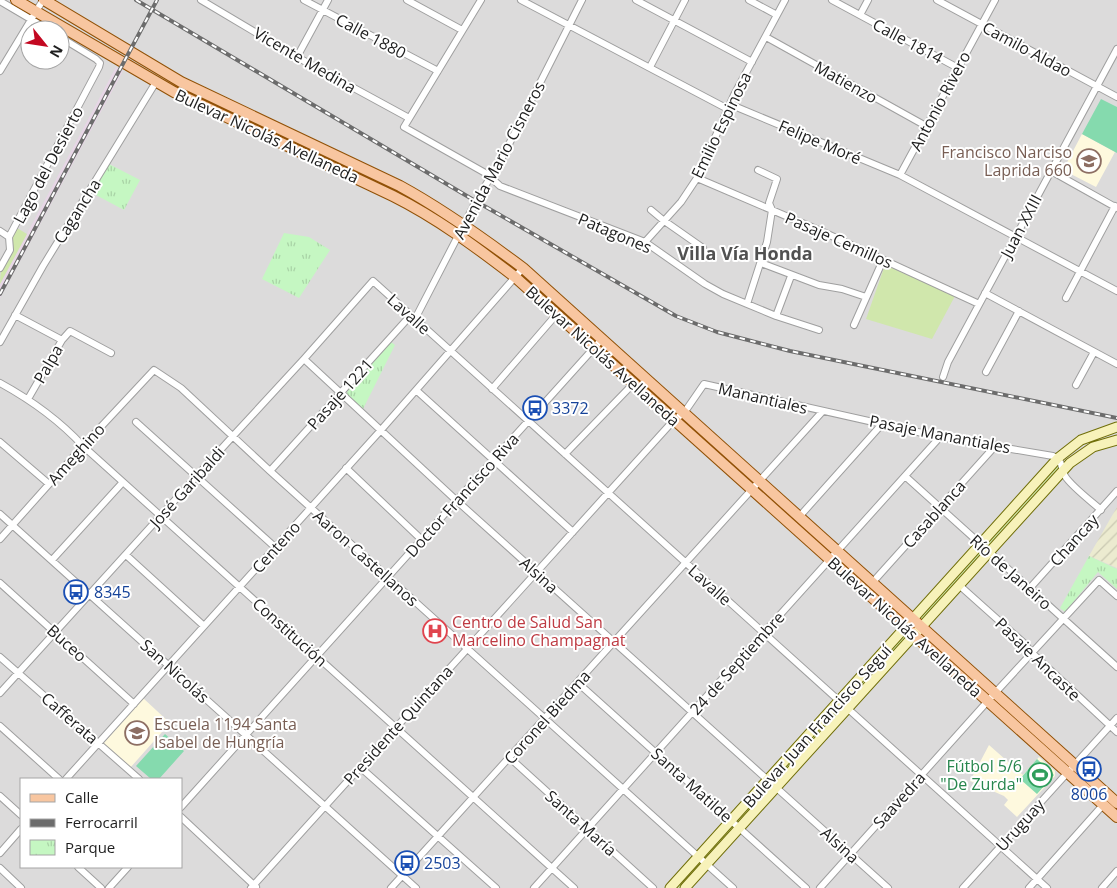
<svg xmlns="http://www.w3.org/2000/svg" width="1117" height="888" font-family="'Open Sans',sans-serif">
<defs>
<pattern id="farmland-furrows" width="10" height="10" patternUnits="userSpaceOnUse" patternTransform="scale(1.25)"><rect width="10" height="10" fill="#ecebd0"/><path d="M-1 1l2-2M0 10L10 0M9 11l2-2" fill="none" stroke="#cac9b2"/></pattern>
<pattern id="park-tufts" width="24" height="20" patternUnits="userSpaceOnUse" patternTransform="scale(1.25)"><rect width="24" height="20" fill="#c5f7c2"/><path d="M3 7l-1-3M5 7V3M7 7l1-3M15 17l-1-3M17 17v-4M19 17l1-3" fill="none" stroke="#a9d3a6"/></pattern>
</defs>
<rect width="100%" height="100%" fill="#eeeae4"/>
<path fill="#dcdbdb" fill-rule="evenodd" d="M0,0H1117V888H0ZM30,30H60V60H30ZM21,779H181V867H21Z"/>
<path fill="#fef9de" d="M1082,134L1115,152L1096,187L1063,170Z
M143,698L170,723L130,768L103,744Z
M989,745L1023,775L1039,757L1055,771V776L1017,817L1004,805L1008,800L1004,796L970,781Z"/>
<path fill="#e7d6e6" d="M116,67L123,71L0,298V284Z"/>
<path fill="url(#farmland-furrows)" d="M1117,507V568L1089,556Z"/>
<path fill="#d0e7ac" d="M17,228L27,234L0,284C0,265 7,245 17,228Z
M885,265L955,296L932,339L866,319Z
M1058,458L1063,470L685,888H670Z"/>
<path fill="url(#park-tufts)" d="M109,164L140,180L124,210L94,194L93,191Z
M284,233L309,237L330,250L299,298L262,279Z
M391,342L395,345L362,411L347,398V392Z
M1089,556L1117,569V589L1098,572L1065,612L1060,608Z"/>
<path fill="#85daae" d="M1101,99L1117,107V153L1082,134Z
M165,734L184,751L159,779H151L136,766Z
M1037,759L1054,775L1037,794L1020,779Z"/>
<g fill="none" stroke-linecap="round" stroke-linejoin="round">
<g stroke="#9f9f9f" stroke-width="8">
<path id="minor" d="M201,0L297,57L409,118
M304,0L438,71
M407,0L462,30
M481,0L404,127L487,174L500,186L645,242L705,284L723,294L776,316L819,330
M521,0L724,107L729,105L734,106L900,175L1117,291
M636,0L752,62
M749,0L777,15
M832,0L958,68
M937,0L1117,97
M0,1L49,30
M860,15L868,0
M766,37L926,126
M297,57L328,0
M650,67L685,0
M0,71L43,0
M1051,171L1117,208
M900,175L995,0
M697,178L821,231L979,304
M479,196L502,158L582,0
M651,210L663,220L703,248
M0,231L9,237
M645,242L681,202L697,178L734,95L785,0
M761,263L819,285L842,289L866,297
M0,268L10,250L9,237L99,67L100,63L96,59L60,37
M985,293L1117,364
M1066,298L1115,206
M747,304L767,242L772,210L769,203L777,179L758,170
M15,315L62,340
M776,316L791,276
M415,319L473,207
M854,325L883,260
M0,342L43,266L156,82
M304,359L457,501L888,888
M986,372L1019,311
M943,377L948,362L1117,49
M0,383C31,400 59,420 83,446L574,888
M1076,385L1094,352
M492,389L556,315
M416,390L573,532
M28,399L62,340L70,331L111,353
M136,422L276,548
M0,442L49,484
M565,454L633,384
M346,468L422,540
M270,471L411,315
M905,476L1117,667
M0,514L416,888
M799,517L883,423
M0,539L83,446L154,370L181,388L270,471L733,888
M126,555L204,626
M52,560L123,482
M0,583L134,704
M872,583L996,445
M959,585L1025,644L1032,653L1117,732
M1030,588L1117,491
M0,657L139,779
M578,683L806,888
M0,693L233,436L304,359L373,281L1047,888
M0,726L59,779
M510,758L653,888
M360,767L496,888
M66,779L381,430L523,268
M0,796L21,815
M181,807L602,339
M181,817L256,887
M0,853L21,829
M78,867L101,888
M0,868L21,888
M109,888L128,867
M251,888L674,420L684,413L704,384L940,437L1053,456C1063,460 1061,468 1065,476C1071,486 1092,502 1101,510
M391,888L822,412
M534,888L940,437
M820,888L995,693L1099,580L1117,596
M963,888L1117,718
M1029,888L1103,805
M1102,888L1117,871"/>
</g>
<g stroke="#706e09" stroke-width="11">
<path id="secondary" d="M670,888L1058,458L1081,440L1117,427
M685,888L1070,463L1093,447L1117,440"/>
</g>
<g stroke="#915106" stroke-width="12">
<path id="primary" d="M16,0L174,92L393,196C437,218 476,247 515,277L1117,817
M44,0L181,82L400,186C444,210 483,238 523,268L1117,803"/>
</g>
<use href="#minor" stroke="#fff" stroke-width="6"/>
<use href="#secondary" stroke="#f7f2ba" stroke-width="9"/>
<use href="#primary" stroke="#f8c6a0" stroke-width="10"/>
<g stroke="#6c6c6c" stroke-width="4">
<path id="rail" d="M136,0L472,199L676,316L717,332L790,351L1117,418
M0,294L157,0"/>
</g>
<use href="#rail" stroke="#fff" stroke-width="2" stroke-dasharray="5.5" stroke-linecap="butt"/>
<g stroke="#9f9f9f" stroke-width="8" stroke-linecap="butt">
<path id="minor-bridge" d="M473,207L479,196"/>
</g>
<use href="#minor-bridge" stroke="#fff" stroke-width="6"/>
</g>
<defs>
<g id="school-ring" transform="scale(1.25)"><circle r="9.5" fill="#fff" stroke="#8d6e63" stroke-width="1.5"/><path d="M0-5L7-2L0 1L-7-2ZM-4 1L0 2.5L4 1V4Q0 6-4 4Z" fill="#8d6e63"/></g>
<g id="bus-ring" transform="scale(1.25)"><circle r="9.5" fill="#fff" stroke="#1a4fb4" stroke-width="1.5"/><path d="M-5-6H5V4H4V6H2V4H-2V6H-4V4H-5ZM-3.5-4V0h7V-4ZM-3.5 1.2v1.5H-2V1.2ZM2 1.2v1.5H3.5V1.2Z" fill="#1a4fb4"/></g>
<g id="hospital-ring" transform="scale(1.25)"><circle r="9.5" fill="#fff" stroke="#e0444e" stroke-width="1.5"/><path d="M-5-5h3v3.5h4V-5h3V5h-3V1.5h-4V5h-3Z" fill="#e0444e"/></g>
<g id="stadium-ring" transform="scale(1.25)"><circle r="9.5" fill="#fff" stroke="#2e9e5b" stroke-width="1.5"/><path d="M0-5a6.5 5 0 1 0 0 10a6.5 5 0 1 0 0-10ZM-3.5-1.8h7v3.6h-7Z" fill="#2e9e5b"/></g>
</defs>
<g fill-rule="evenodd">
<use href="#school-ring" x="1089" y="161"/>
<use href="#bus-ring" x="535" y="408"/>
<use href="#bus-ring" x="76" y="592"/>
<use href="#hospital-ring" x="435" y="631"/>
<use href="#school-ring" x="137" y="733"/>
<use href="#bus-ring" x="1089" y="769"/>
<use href="#stadium-ring" x="1040" y="775"/>
<use href="#bus-ring" x="407" y="863"/>
</g>
<g text-anchor="middle" dominant-baseline="central" stroke-width="4" stroke-linejoin="round" paint-order="stroke">
<g font-size="16" fill="#1e1e1e" stroke="#fff">
<text transform="translate(371 36) rotate(28)">Calle 1880</text>
<text transform="translate(908 41) rotate(28)">Calle 1814</text>
<text transform="translate(1027 49) rotate(28)">Camilo Aldao</text>
<text transform="translate(305 60) rotate(30)">Vicente Medina</text>
<text transform="translate(846 82) rotate(29)">Matienzo</text>
<text transform="translate(940 101) rotate(-62)">Antonio Rivero</text>
<text transform="translate(721 125) rotate(-64)">Emilio Espinosa</text>
<text transform="translate(267 136) rotate(25)">Bulevar Nicolás Avellaneda</text>
<text transform="translate(820 142) rotate(23)">Felipe Moré</text>
<text transform="translate(499 160) rotate(-62)">Avenida Mario Cisneros</text>
<text transform="translate(48 165) rotate(-62)">Lago del Desierto</text>
<text transform="translate(77 211) rotate(-58)">Cagancha</text>
<text transform="translate(1021 226) rotate(-62)">Juan XXIII</text>
<text transform="translate(615 233) rotate(23)">Patagones</text>
<text transform="translate(839 240) rotate(24)">Pasaje Cemillos</text>
<text transform="translate(409 314) rotate(42)">Lavalle</text>
<text transform="translate(603 356) rotate(42)">Bulevar Nicolás Avellaneda</text>
<text transform="translate(48 364) rotate(-60)">Palpa</text>
<text transform="translate(340 394) rotate(-48)">Pasaje 1221</text>
<text transform="translate(763 398) rotate(13)">Manantiales</text>
<text transform="translate(940 434) rotate(11)">Pasaje Manantiales</text>
<text transform="translate(76 454) rotate(-48)">Ameghino</text>
<text transform="translate(187 487) rotate(-48)">José Garibaldi</text>
<text transform="translate(462 495) rotate(-48)">Doctor Francisco Riva</text>
<text transform="translate(934 514) rotate(-48)">Casablanca</text>
<text transform="translate(1074 540) rotate(-48)">Chancay</text>
<text transform="translate(276 547) rotate(-48)">Centeno</text>
<text transform="translate(366 558) rotate(42)">Aaron Castellanos</text>
<text transform="translate(1011 572) rotate(42)">Río de Janeiro</text>
<text transform="translate(539 575) rotate(42)">Alsina</text>
<text transform="translate(710 585) rotate(42)">Lavalle</text>
<text transform="translate(905 627) rotate(42)">Bulevar Nicolás Avellaneda</text>
<text transform="translate(290 632) rotate(42)">Constitución</text>
<text transform="translate(67 643) rotate(42)">Buceo</text>
<text transform="translate(1038 659) rotate(44)">Pasaje Ancaste</text>
<text transform="translate(737 663) rotate(-48)">24 de Septiembre</text>
<text transform="translate(175 671) rotate(42)">San Nicolás</text>
<text transform="translate(547 717) rotate(-48)">Coronel Biedma</text>
<text transform="translate(70 718) rotate(41)">Cafferata</text>
<text transform="translate(398 725) rotate(-48)">Presidente Quintana</text>
<text transform="translate(817 726) rotate(-48)">Bulevar Juan Francisco Seguí</text>
<text transform="translate(692 785) rotate(42)">Santa Matilde</text>
<text transform="translate(899 800) rotate(-48)">Saavedra</text>
<text transform="translate(581 823) rotate(42)">Santa María</text>
<text transform="translate(1020 825) rotate(-48)">Uruguay</text>
<text transform="translate(840 845) rotate(42)">Alsina</text>
</g>
<g font-size="16" fill="#785e54" stroke="#fff" text-anchor="end">
<text x="1072" y="152">Francisco Narciso<tspan x="1072" dy="18">Laprida 660</tspan></text>
<text x="154" y="724" text-anchor="start">Escuela 1194 Santa<tspan x="154" dy="18">Isabel de Hungría</tspan></text>
</g>
<g font-size="16" fill="#164399" stroke="#fff" text-anchor="start">
<text x="552" y="408">3372</text>
<text x="94" y="592">8345</text>
<text x="1089" y="794" text-anchor="middle">8006</text>
<text x="424" y="863">2503</text>
</g>
<g font-size="16" fill="#be3a42" stroke="#fff" text-anchor="start">
<text x="452" y="622">Centro de Salud San<tspan x="452" dy="18">Marcelino Champagnat</tspan></text>
</g>
<g font-size="16" fill="#27864d" stroke="#fff" text-anchor="end">
<text x="1022" y="766">Fútbol 5/6<tspan x="1022" dy="18">"De Zurda"</tspan></text>
</g>
<g font-size="18" font-weight="bold" fill="#515151" stroke="#fff">
<text x="745" y="253">Villa Vía Honda</text>
</g>
</g>
<rect x="20" y="778" width="162" height="90" fill="#ffffff" stroke="#a5a5a5"/>
<rect x="30" y="794" width="25" height="8" fill="#f8c6a0" stroke="#a5a5a5"/>
<text x="65" y="803" font-size="15" fill="#1e1e1e">Calle</text>
<rect x="30" y="819" width="25" height="8" fill="#6c6c6c" stroke="#a5a5a5"/>
<text x="65" y="828" font-size="15" fill="#1e1e1e">Ferrocarril</text>
<rect x="30" y="840" width="25" height="15" fill="url(#park-tufts)" stroke="#a5a5a5"/>
<text x="65" y="853" font-size="15" fill="#1e1e1e">Parque</text>
<g transform="translate(45 45) rotate(120)"><circle r="24" fill="#ffffff" stroke="#a5a5a5"/>
<path d="M0-4L9 19L0 12L-9 19Z" fill="#c30821"/>
<text y="-8" font-size="14" font-weight="bold" text-anchor="middle" fill="#1e1e1e">N</text>
</g>
</svg>
